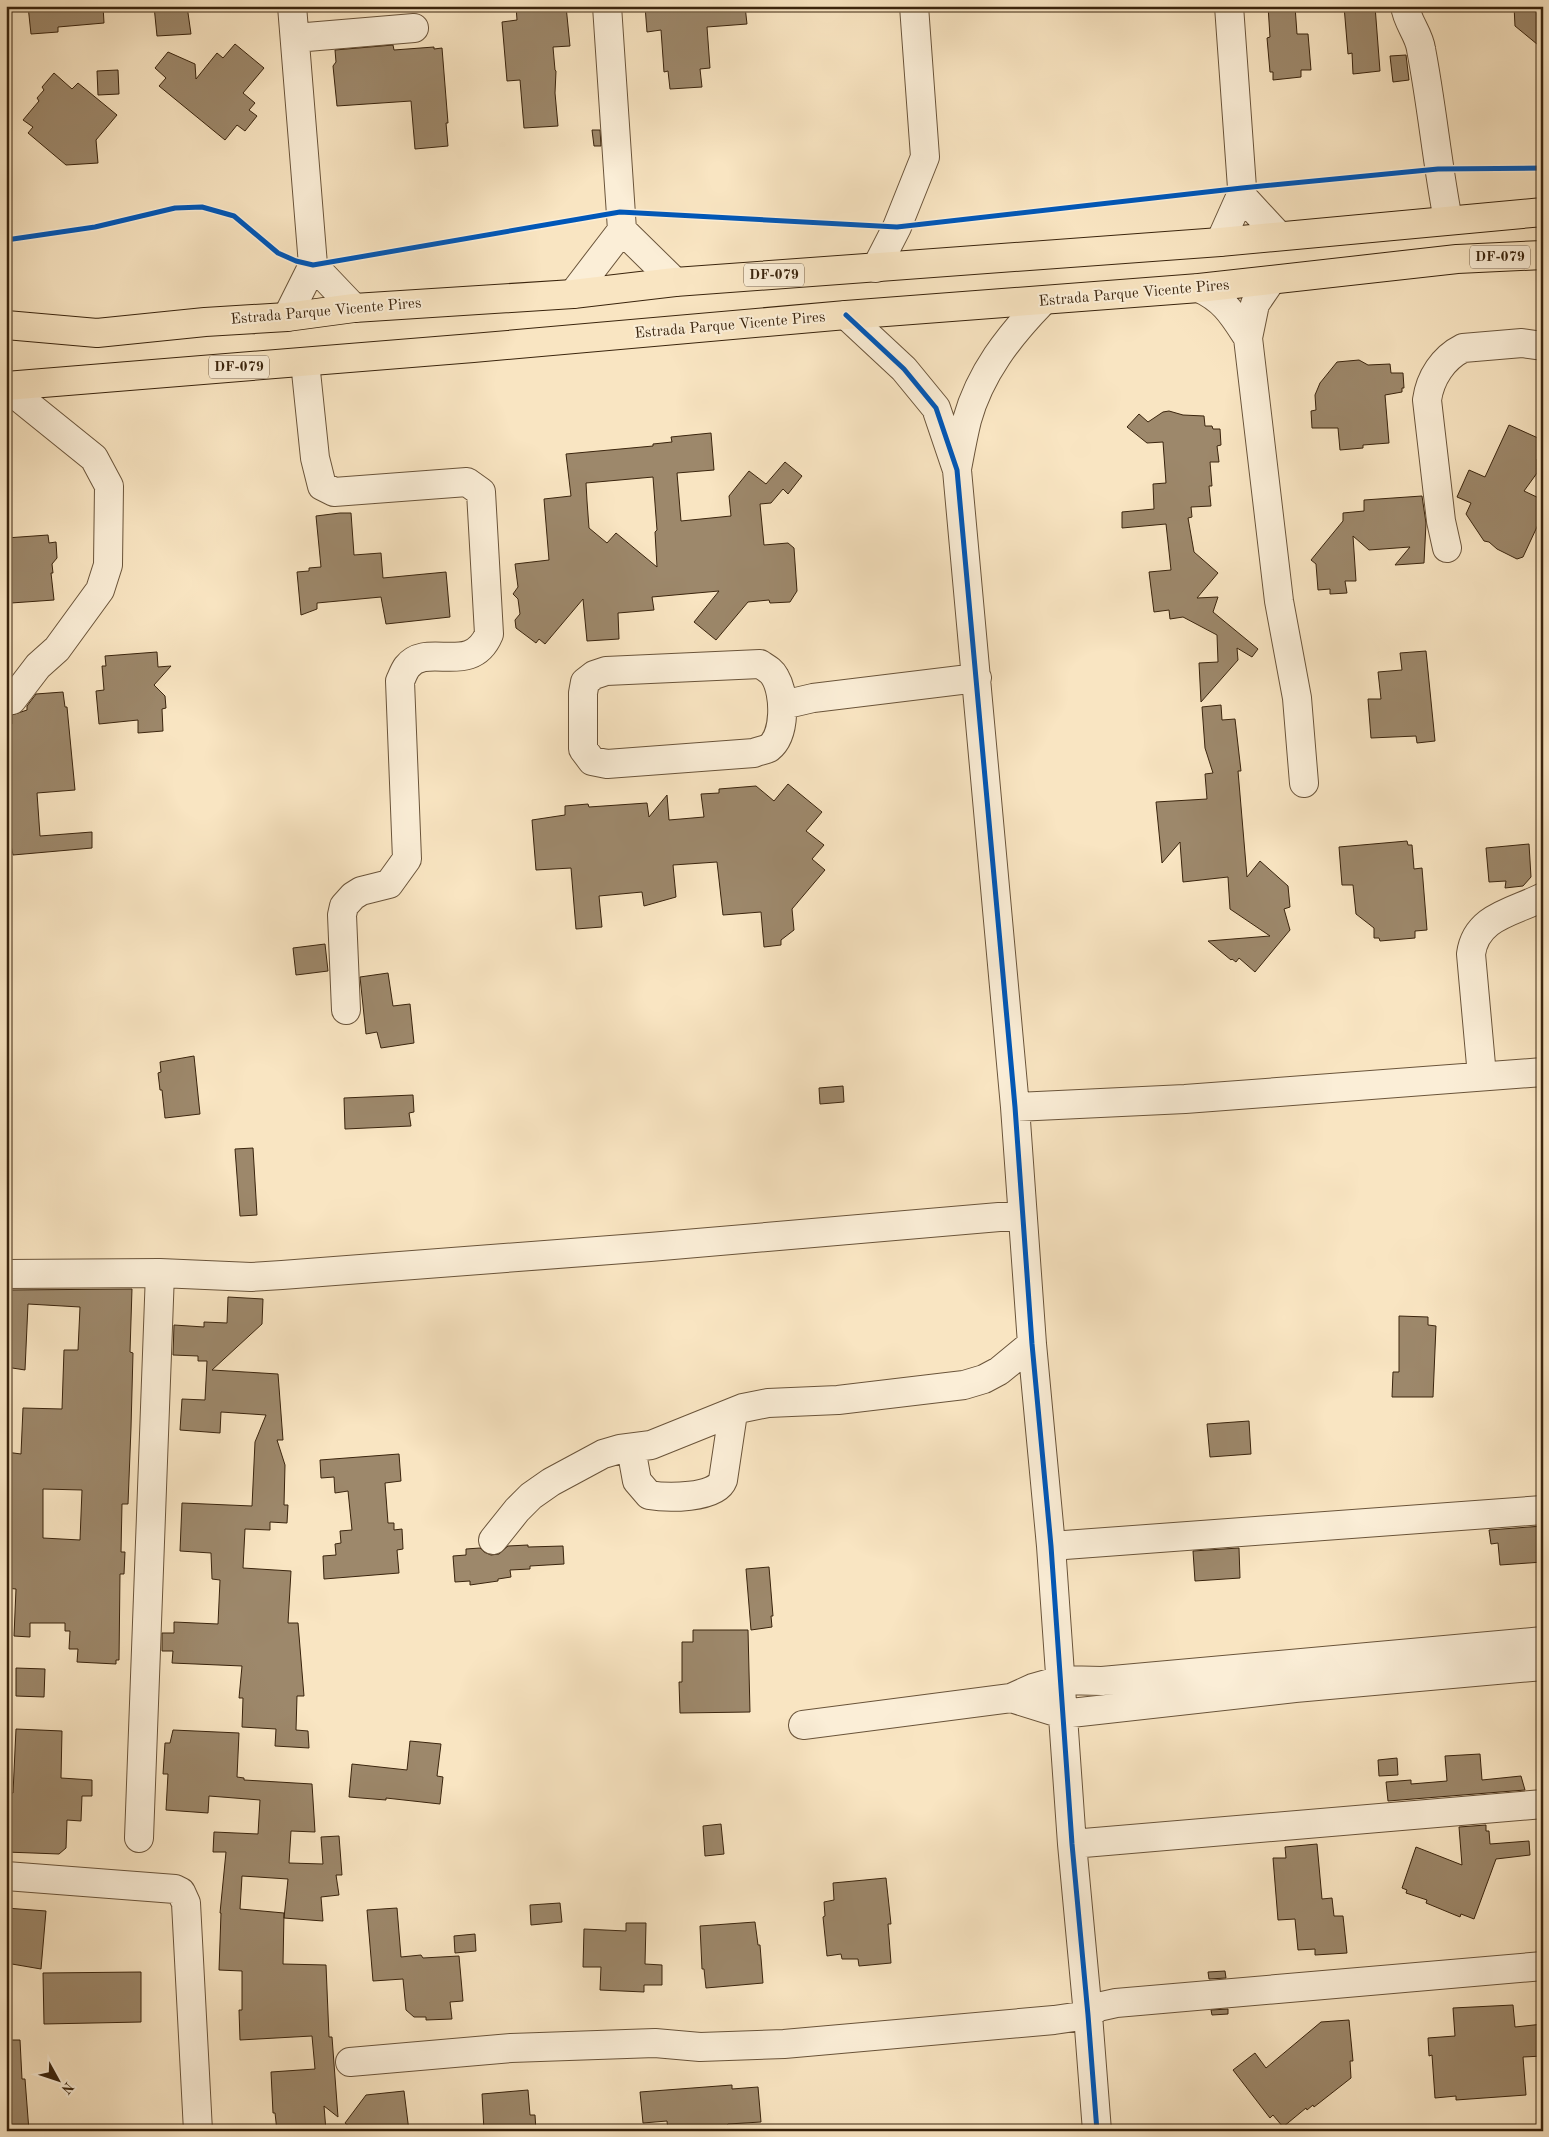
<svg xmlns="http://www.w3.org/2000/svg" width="1549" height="2137" font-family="'Old Standard TT',serif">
<rect width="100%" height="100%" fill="#f9e5c2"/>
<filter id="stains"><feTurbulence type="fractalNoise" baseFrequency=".004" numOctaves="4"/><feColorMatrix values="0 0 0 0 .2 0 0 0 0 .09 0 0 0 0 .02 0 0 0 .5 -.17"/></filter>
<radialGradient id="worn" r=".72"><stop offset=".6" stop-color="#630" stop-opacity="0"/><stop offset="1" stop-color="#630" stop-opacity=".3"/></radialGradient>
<path fill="#9d886b" stroke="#3a240d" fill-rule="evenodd" d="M28,6H103L104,23L58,27V32L31,34Z
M154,6H187L191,34L157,36Z
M516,6H566L570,46L553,47L555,70L556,71L555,93L558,126L524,128L520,80L507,81L502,22L517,20Z
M645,6H745L747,24L707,27L710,68L700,69L702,87L670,89L668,71L664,72L661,30L647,32Z
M1268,6H1295L1297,34H1308L1311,70H1301V77L1273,80V72H1270L1267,38L1270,37Z
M1344,6H1375L1380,71L1353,74L1352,53L1348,54Z
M1514,6H1543V49L1515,26Z
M235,44L264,68L243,93L255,103L249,110L257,116L245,131L237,125L225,140L159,86L166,78L155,68L168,52L195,64L196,79L217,53L223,58Z
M393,45L394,50L434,47V49L442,48L448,123H446L448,146L415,149L411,101L337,106L333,66L336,62L335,50Z
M1406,55L1409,80L1393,82L1390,56Z
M118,70L119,94L98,95L97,71Z
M54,73L72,89L78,83L117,115L96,140L98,163L66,165L28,133L33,127L23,120L39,101L37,98L44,90L42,87Z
M592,130H600L601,146H594Z
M1359,360L1368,365L1390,364L1391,373H1403L1404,388H1402V392L1385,395L1389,443L1363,445V448L1340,450L1338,428H1312L1311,411L1316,410L1315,395L1320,383L1337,362Z
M1169,411L1183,415L1204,416L1205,426H1212L1213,429H1220L1221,445L1217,446L1219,462H1210L1212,486H1209L1211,506L1191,507L1192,517L1188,518L1194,552L1218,573L1197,598L1218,597L1213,612L1258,649L1252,657L1237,648L1238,660L1201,702L1199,663L1218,662L1217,635L1183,617L1170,619L1169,610L1154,612L1149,572L1171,570L1166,524L1122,528V512L1154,509L1153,484L1166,483L1163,442L1147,443L1127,427L1139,414L1148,422L1163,412Z
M1509,425L1538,438L1539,458L1537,459V473L1524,491L1543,500V514L1523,557L1517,559L1497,549L1489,542L1484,541L1466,514L1471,503L1457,497L1469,470L1485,477Z
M711,433L714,470L677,473L681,521L731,516L729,496L749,471L766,484L785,462L802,476L788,494L783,489L771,503L760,504L764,545L788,543L794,548L797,591L790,602L770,603L769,600L748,602L716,640L694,622L719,591L652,597L654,610L618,613L619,639L587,641L583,599L545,644L539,639L536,643L516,628L515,620L520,614L518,599L513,594L518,587L515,564L549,560L544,499L571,496L566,454L653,446V444L672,442L671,437ZM653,477L657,530L655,532L657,567L616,533L607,543L589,528L587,501L586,483Z
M1422,496L1426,523L1424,563L1395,565L1410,547L1369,550L1353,536L1356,581H1345L1347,593L1330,594V589L1318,590L1316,564L1311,560L1343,521V513L1364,511V500Z
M340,513H351L354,555L381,553L383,578L446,572L450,617L386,624L381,597L317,603V609L301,615L297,572L309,571V568L321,567L316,516Z
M48,535L49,543L56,542L57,558L52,564L53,573H51L54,600L11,603L10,594H6V538Z
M1426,651L1435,741L1417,743L1416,736L1371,738L1368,699H1381L1378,672L1402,670L1400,653Z
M157,652L158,667L171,666L154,685L165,696L166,708L162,709L163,731L138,733V720L99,724L96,691L104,690L102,666H106L105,656Z
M63,692L65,707H67L75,790L37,793L40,836L92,832V848L13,855L10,840L6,787V772H9L6,724H12V715L27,710V706L36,694Z
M1221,705L1222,720L1235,719L1241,771H1238L1247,877L1260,861L1288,886L1290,907L1284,909L1290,930L1255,972L1239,958L1236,962L1232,959L1231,960L1208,941L1270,936L1230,909L1228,877L1183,882L1180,842L1162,863L1156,802L1207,799L1205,774L1213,773L1205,748L1202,707Z
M788,784L822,812L806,831L824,845L812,859L825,870L792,909L794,930L781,940V945L764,947L761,912L723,915L717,862L673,865L676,897L644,906L642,892L599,896L602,927L576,929L571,868L536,870L532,820L565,815V806L588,804L589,807L647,803L649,817L667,795L669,820L704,817L701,794L719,793V789L756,786L774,801Z
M1407,841L1408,845H1412L1414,869L1422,868L1427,930L1415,931V938L1380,941L1379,938H1374V928L1356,914L1353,885H1342L1339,847Z
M1529,844L1531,877L1523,886L1505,888L1506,881L1489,882L1486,848Z
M325,944L328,971L296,975L293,948Z
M388,973L393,1006L410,1004L414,1043L381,1048L377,1032L366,1034L360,977Z
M194,1056L200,1114L165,1118L162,1090H160L158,1073L161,1072L160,1062Z
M843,1086L844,1102L820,1104L819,1088Z
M413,1095L414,1112L409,1113L411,1126L345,1129L344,1098Z
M253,1148L257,1215L240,1216L235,1149Z
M132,1289L130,1352L133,1353L131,1428L128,1504H122L121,1552H125L124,1574H120L119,1660H116V1664L77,1662L78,1649H69L70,1631H65V1623H30V1637L14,1636L16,1589L6,1588V1452L21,1454L23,1408L62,1409L64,1350H78L80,1307L28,1304L25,1370L6,1367V1290ZM43,1489L82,1490L80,1540L43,1538Z
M228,1297L263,1299L262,1324L212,1370L278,1374L283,1440H277L285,1465L284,1505H288L287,1523L270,1522V1530L245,1529L243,1568L291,1571L288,1623H298L304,1696H297L296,1730L308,1731L309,1748L275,1746L276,1729L242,1727L243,1698H239L242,1666L172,1663L173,1651H162V1633H174V1622L218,1624L220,1580L212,1579L211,1553L180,1551L182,1503L252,1506L255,1442L266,1415L221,1412L220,1433L180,1430L182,1399L205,1400L207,1361H198V1356L173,1355L174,1325L204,1327V1322L227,1323Z
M1399,1316L1428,1317V1325L1436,1326L1433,1397H1392L1393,1372H1399Z
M1249,1421L1251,1454L1210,1457L1207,1424Z
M399,1454L401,1481L385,1483L388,1523H394V1530L402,1529L403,1549L397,1550L399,1573L324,1579L323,1556L336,1555L335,1544L341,1543L340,1531L352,1530L348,1491L335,1493L334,1477L321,1478L320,1460Z
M1543,1526V1562L1500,1565L1498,1543L1491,1544L1489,1530Z
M528,1545V1547L563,1546L564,1564L530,1566V1569L510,1570L511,1577L498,1579V1581L470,1585V1581L455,1582L453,1556L466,1555V1549L480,1548L484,1552L491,1555L499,1554L508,1546Z
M1239,1548L1240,1578L1195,1581L1193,1551Z
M769,1567L773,1616H771L772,1627L751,1630L746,1569Z
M693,1630H748L750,1712L680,1713L679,1682H682V1642H693Z
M16,1668L45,1669L44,1697L16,1696Z
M16,1729L62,1731L61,1778L92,1780V1796H82L81,1821L67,1820L66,1848L59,1854L6,1852L7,1793H13Z
M173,1730L239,1733L237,1777L244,1778V1780L312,1784L315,1832L291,1831L289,1863L323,1864L321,1837L339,1836L342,1875H336L339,1895L321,1897L323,1921L284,1918L288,1879L242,1876L240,1909L284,1913L283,1964L326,1965L329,2037H332L338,2117L324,2106L326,2131H277L275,2113H273L271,2072L315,2069L312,2036L240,2040L239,2010H242V1971L219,1970L221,1913H220L226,1852H213L214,1832L258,1834L260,1800L209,1796L208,1813L166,1810L168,1774H163L165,1743H170Z
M410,1741L441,1744L437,1776L443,1777L440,1804L386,1798V1800L349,1797L352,1764L407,1770Z
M1480,1754L1482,1780L1521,1776L1525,1790L1388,1801L1386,1782L1411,1780V1784L1447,1781L1445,1756Z
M1397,1758L1398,1775L1379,1776L1378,1760Z
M721,1824L724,1854L705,1856L703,1826Z
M1486,1825V1831H1489L1490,1844L1529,1841L1530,1855L1496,1859L1474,1919L1461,1914L1460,1917L1426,1903L1427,1900L1406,1893L1407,1890L1402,1888L1416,1847L1462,1865L1459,1827Z
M1317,1844L1322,1899L1332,1898L1334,1916H1343L1347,1953L1315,1955V1949L1298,1950L1295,1919L1278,1920L1273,1858H1286L1285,1847Z
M886,1878L891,1924H888L891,1963L859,1966L858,1959H842L841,1954L827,1956L823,1917L825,1916L824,1902L834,1900L833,1883Z
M560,1903L562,1922L531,1925L530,1905Z
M6,1908L46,1911L41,1969L6,1963Z
M397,1908L401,1957L421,1955L423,1958L459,1956L463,2001L450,2002L452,2019L426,2020V2017H414L406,2010L403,1979L373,1981L367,1910Z
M755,1922L758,1945H760L763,1983L706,1988L704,1969H702L700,1926Z
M626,1923H646L645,1964L662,1965V1985H644V1992L600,1990L601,1967H583L584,1929L626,1931Z
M475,1934L476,1951L455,1953L454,1936Z
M1225,1971L1226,1978L1209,1979L1208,1972Z
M141,1972V2022L44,2024L43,1973Z
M1513,2005L1515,2027L1543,2024V2056L1523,2057L1526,2095L1456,2100V2096L1435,2098L1432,2055L1429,2056L1428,2038L1455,2036L1453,2008Z
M1228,2009V2014L1212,2015L1211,2010Z
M1349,2020L1353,2061H1350L1351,2078L1314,2107L1313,2105L1307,2110L1306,2108L1283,2127L1273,2115L1270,2118L1233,2070L1255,2053L1266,2068L1321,2022Z
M6,2040H20L22,2079H25L29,2131H9L6,2085Z
M732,2085V2089L758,2087L761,2122L728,2124L722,2131H668L667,2121L643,2123L640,2092Z
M528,2090L530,2115H535L536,2131H484L482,2094Z
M404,2091L409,2131H355L345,2123L366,2095Z"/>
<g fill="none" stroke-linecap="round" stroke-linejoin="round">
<g stroke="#6a543a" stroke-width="30">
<path id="minor" d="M607,6L622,230L675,282
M1405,6C1407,22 1419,34 1421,49C1432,106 1437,163 1448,220
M295,38L414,28
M1241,195L1278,235
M1220,242L1241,195L1242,188L1229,6
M313,265L354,308
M876,268L897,227L925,157L914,6
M1270,282L1255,304L1248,338L1279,601L1297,698L1304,783
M1199,288C1225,300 1233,315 1248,338
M573,294L622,230
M846,315L904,369L936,408L957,470L1015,1107L1032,1344L1051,1546L1072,1844L1088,2015L1097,2131
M287,317L313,265L292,6
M305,362L315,458L322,486L334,492L467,482L481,492L489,634C471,677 427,641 407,667C404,671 402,677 400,681L407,859L389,884L361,891L353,896L344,906L342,915L346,1010
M6,387L94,458L109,486L108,565L100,590L57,649L38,666L12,700
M957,469C960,453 963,436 967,420C980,373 1009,336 1042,302
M1447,548L1441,521L1427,400C1430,378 1443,358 1463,348L1522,343L1543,346
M760,664C766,668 772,671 775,677C785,694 786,735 769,748C765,750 758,751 754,753L607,764L592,761L583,749V693L585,682L594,675L606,671Z
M783,705L813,698L977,678
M1482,1076L1471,954C1476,916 1514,912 1543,897
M1015,1107L1185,1099L1543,1072
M6,1274L160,1273L251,1277L282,1275L650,1247L1022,1215
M631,1448L637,1481L649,1495C666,1498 716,1499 723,1480L733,1413
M493,1540L517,1510L531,1496L551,1482L603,1454L620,1449L651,1445L743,1408L768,1403L838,1400L964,1385L984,1379L999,1371L1032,1344
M1051,1546L1543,1510
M1011,1698L1062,1714L1295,1688L1543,1666
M803,1725L1011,1698L1033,1688L1061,1680L1102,1681L1543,1641
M139,1838L160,1273
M1072,1844L1543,1804
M6,1876L175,1889L181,1892L186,1903L198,2131
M350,2062L511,2048L655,2043L700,2047L784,2044L1054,2020L1088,2015L1098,2007L1116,2003L1543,1966"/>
</g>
<g stroke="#3a240d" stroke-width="30">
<path id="major" d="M6,325L97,333L205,322L287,317L354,308L573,294L675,282L1220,242L1543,212
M6,386L473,348L846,315L1199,288L1457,259L1543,255"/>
</g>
<use href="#minor" stroke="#fbeed7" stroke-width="28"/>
<use href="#major" stroke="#f9e5c2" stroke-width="28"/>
<g stroke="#fbeed7" stroke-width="8">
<path id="cycleway" d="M6,240L95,227L175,208L202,207L234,216L278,253L296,261L313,265L620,212L897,227L1242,188L1438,169L1543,168
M846,315L904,369L936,408L957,470L1015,1107L1032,1344L1051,1546L1072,1844L1088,2015L1097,2131"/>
</g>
<use href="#cycleway" stroke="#0057b8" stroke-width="5"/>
</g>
<g text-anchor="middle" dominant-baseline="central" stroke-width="4" stroke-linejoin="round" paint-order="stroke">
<g fill="#fbeed7" stroke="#74614a" stroke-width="1">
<rect x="1470" y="245.5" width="60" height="23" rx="4"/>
<rect x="744" y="263.5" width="60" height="23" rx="4"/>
<rect x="209" y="355.5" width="60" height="23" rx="4"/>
</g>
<g font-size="14" font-weight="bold" fill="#3a240d">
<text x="1500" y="257">DF-079</text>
<text x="774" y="275">DF-079</text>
<text x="239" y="367">DF-079</text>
</g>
<g font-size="15" fill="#3a240d" stroke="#fbeed7">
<text transform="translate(1134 294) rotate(-5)">Estrada Parque Vicente Pires</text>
<text transform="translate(326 312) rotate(-5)">Estrada Parque Vicente Pires</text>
<text transform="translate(730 326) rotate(-5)">Estrada Parque Vicente Pires</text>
</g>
</g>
<rect width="1549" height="2137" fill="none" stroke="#f9e5c2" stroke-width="25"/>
<rect x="8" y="8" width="1534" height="2122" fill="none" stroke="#3a240d" stroke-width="2.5"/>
<rect x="12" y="12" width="1524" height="2112" fill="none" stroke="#3a240d"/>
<g transform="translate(58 2080) rotate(130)" stroke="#fbeed7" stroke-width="4" paint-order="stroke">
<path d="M0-4L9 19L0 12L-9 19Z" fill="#3a240d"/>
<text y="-8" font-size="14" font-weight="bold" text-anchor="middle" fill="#3a240d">N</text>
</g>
<rect width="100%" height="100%" filter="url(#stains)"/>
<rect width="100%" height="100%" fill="url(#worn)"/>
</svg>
